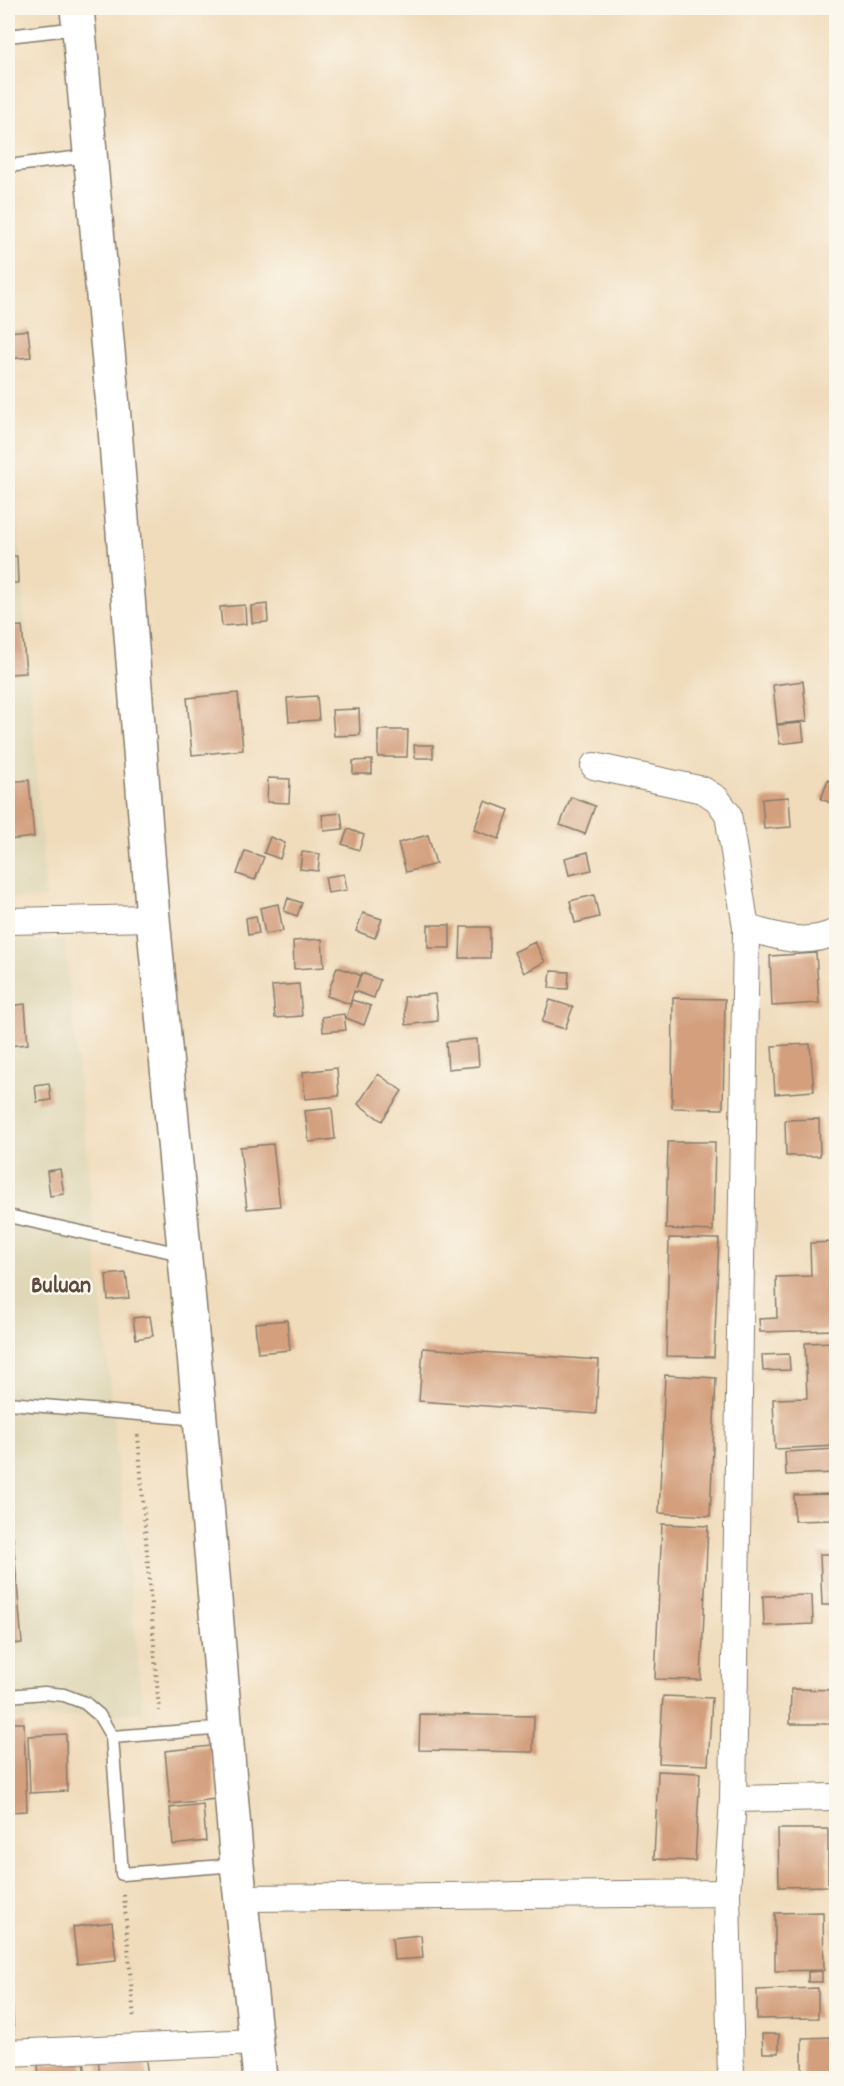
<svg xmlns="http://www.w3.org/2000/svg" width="844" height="2086" font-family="Dekko,sans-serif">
<rect width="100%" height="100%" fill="#fbf7ec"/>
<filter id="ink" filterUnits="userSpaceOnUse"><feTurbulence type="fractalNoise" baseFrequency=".0167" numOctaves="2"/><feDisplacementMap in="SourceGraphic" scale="12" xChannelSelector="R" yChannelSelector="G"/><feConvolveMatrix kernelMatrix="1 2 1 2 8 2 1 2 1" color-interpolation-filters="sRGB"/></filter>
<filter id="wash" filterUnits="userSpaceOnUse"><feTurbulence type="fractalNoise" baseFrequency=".008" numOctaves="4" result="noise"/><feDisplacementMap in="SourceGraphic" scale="24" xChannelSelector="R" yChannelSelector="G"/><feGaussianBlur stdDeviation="1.35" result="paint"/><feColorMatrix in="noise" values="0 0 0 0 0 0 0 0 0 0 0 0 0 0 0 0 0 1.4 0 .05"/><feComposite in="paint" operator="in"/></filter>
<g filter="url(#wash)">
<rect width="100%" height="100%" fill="#f0dcbb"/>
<path fill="#e0d7b7" d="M8,392L46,898L8,899Z
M65,940L143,1713L8,1720V941Z"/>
<g id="blocks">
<path fill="#d39f7d" d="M28,330L31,357L8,359V332Z
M17,556L18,583H8V557Z
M267,604L268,622L252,623L251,606Z
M245,605L246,624L222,626L220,607Z
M22,626L26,673L8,674V627Z
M803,681L807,721L777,724L773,685Z
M238,693L243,750L192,755L187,698Z
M317,696L319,720L289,722L287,698Z
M359,709L360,735L334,736L332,710Z
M802,723L804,741L780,744L777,725Z
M378,730H408L407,757H378Z
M414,745H433V758H415Z
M372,760V774H353V761Z
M268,778L290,779L289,803L267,802Z
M29,780L34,837L8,840V782Z
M828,780L836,783V805L821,799Z
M571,797L595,806L585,834L560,825Z
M789,797L791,827L764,829L762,799Z
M485,801L509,810L499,839L474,830Z
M341,813L343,829L324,831L322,815Z
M348,829L364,835L359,850L342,844Z
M428,835L436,864L406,872L398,843Z
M270,837L285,843L280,859L264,853Z
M245,851L264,857L255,880L237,874Z
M302,852L320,854L318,871L300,869Z
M588,852L592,870L569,875L565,858Z
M344,874L347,890L328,893L325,877Z
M594,895L599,917L575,923L570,901Z
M288,898L302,903L297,916L284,911Z
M278,904L283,931L265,934L260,908Z
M363,913L382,919L375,938L356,931Z
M256,916L259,933L248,935L246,918Z
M428,925H450V948H428Z
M461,927H490V958H460Z
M322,939L324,967L294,969L293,941Z
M535,942L545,962L524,973L514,952Z
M816,953L819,1003L772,1006L770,956Z
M337,967L360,975L356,988L362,973L380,980L374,998L354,991L350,1004L327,996Z
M551,971L569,972L568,989L549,988Z
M299,984L302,1016L275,1018L272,986Z
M435,994L438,1021L406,1025L404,997Z
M673,998L725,999L723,1109L672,1108Z
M352,1000L371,1006L364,1025L346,1018Z
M550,1000L573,1007L565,1029L542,1022Z
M25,1004L28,1044L8,1046V1006Z
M344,1014L346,1030L323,1032L322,1017Z
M477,1039L479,1066L448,1069L446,1042Z
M810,1044L814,1091L775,1094L772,1046Z
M337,1068L339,1096L305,1099L303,1072Z
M378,1074L402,1091L382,1121L358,1104Z
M49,1083L51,1100L37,1102L35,1085Z
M332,1108L335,1139L309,1142L305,1111Z
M819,1119L820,1156H786L785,1120Z
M668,1142H715L713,1231L666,1229Z
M273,1144L280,1206L247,1209L240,1147Z
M60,1169L64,1194L50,1196L47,1171Z
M669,1238L719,1239L714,1357L666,1356Z
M836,1242V1330L760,1332L759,1319L777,1318L776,1277L811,1276L810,1243Z
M126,1273L129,1298L108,1300L106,1275Z
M150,1316L153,1336L136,1339L133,1318Z
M287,1320L290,1350L258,1353L255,1323Z
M836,1342V1446L775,1449L773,1399L807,1398L805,1343Z
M423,1348L599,1360L596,1414L419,1401Z
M789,1354L790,1370L763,1371L762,1355Z
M665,1375L716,1378L710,1516L659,1513Z
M836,1449V1473L786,1475L785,1452Z
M835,1494V1520L794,1521V1495Z
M662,1524L708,1526L701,1680L655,1679Z
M13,1537L22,1643L8,1644V1538Z
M820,1554H836V1605H822Z
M812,1595L813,1624L764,1626L763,1596Z
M791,1689L836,1690V1724H790Z
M663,1696L712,1698L708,1765L659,1763Z
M420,1714L534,1716L533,1752L419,1750Z
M8,1723H24L27,1811L8,1812Z
M66,1734L67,1791L30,1793L28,1736Z
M211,1746L216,1799L170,1804L165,1751Z
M658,1771L700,1773L695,1861L654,1859Z
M203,1804L206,1841L173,1845L170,1808Z
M778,1829H828V1886L779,1887Z
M823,1912L824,1970L775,1971V1913Z
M833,1919H836V1961H834Z
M112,1922L116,1960L77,1964L73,1927Z
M421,1935L423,1958L394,1960L392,1938Z
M822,1971V1982H808V1972Z
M818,1988V2018L757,2019V1990Z
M12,1996L14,2040H8V1997Z
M762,2034H779V2053H763Z
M836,2037V2078H802V2038Z
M145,2053L148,2078H100L98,2057Z
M84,2060L86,2078H39L38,2065Z"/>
</g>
</g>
<g filter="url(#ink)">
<use href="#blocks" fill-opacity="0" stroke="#867c6c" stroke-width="1.5"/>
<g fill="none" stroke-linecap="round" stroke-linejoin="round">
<g stroke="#867c6c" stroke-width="15">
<path id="service" d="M8,36L78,28
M8,166L89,156
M8,1216L181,1254
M8,1403L198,1419
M8,1696L44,1693L64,1695L85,1703L99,1715L112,1737L122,1874L236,1865
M112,1737L225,1728"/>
</g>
<g stroke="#867c6c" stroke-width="28">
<path id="minor" d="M594,766L703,790L717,799L728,814L746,928C779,936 803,947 836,932
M8,921L153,918
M733,1799L746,928
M727,1893L731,2078
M240,1898L727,1893L733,1799L836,1797
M8,2053L255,2042"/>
</g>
<g stroke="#867c6c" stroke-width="36">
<path id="trunk" d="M77,8L115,429L153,918L200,1419L237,1865L260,2078"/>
</g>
<path stroke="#867c6c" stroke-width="4" stroke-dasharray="1.5 4.5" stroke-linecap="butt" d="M138,1435L159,1711
M124,1895L134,2020"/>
<use href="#service" stroke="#fff" stroke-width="12"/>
<use href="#minor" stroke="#fff" stroke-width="26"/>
<use href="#trunk" stroke="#fff" stroke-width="33"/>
</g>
</g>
<g text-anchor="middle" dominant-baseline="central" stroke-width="5" stroke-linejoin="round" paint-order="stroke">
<g font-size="24" font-weight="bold" fill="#5c4a3e" stroke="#fbf7ec">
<text x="61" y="1287">Buluan</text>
</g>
</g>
<rect width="844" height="2086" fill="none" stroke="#fbf7ec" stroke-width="30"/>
</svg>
